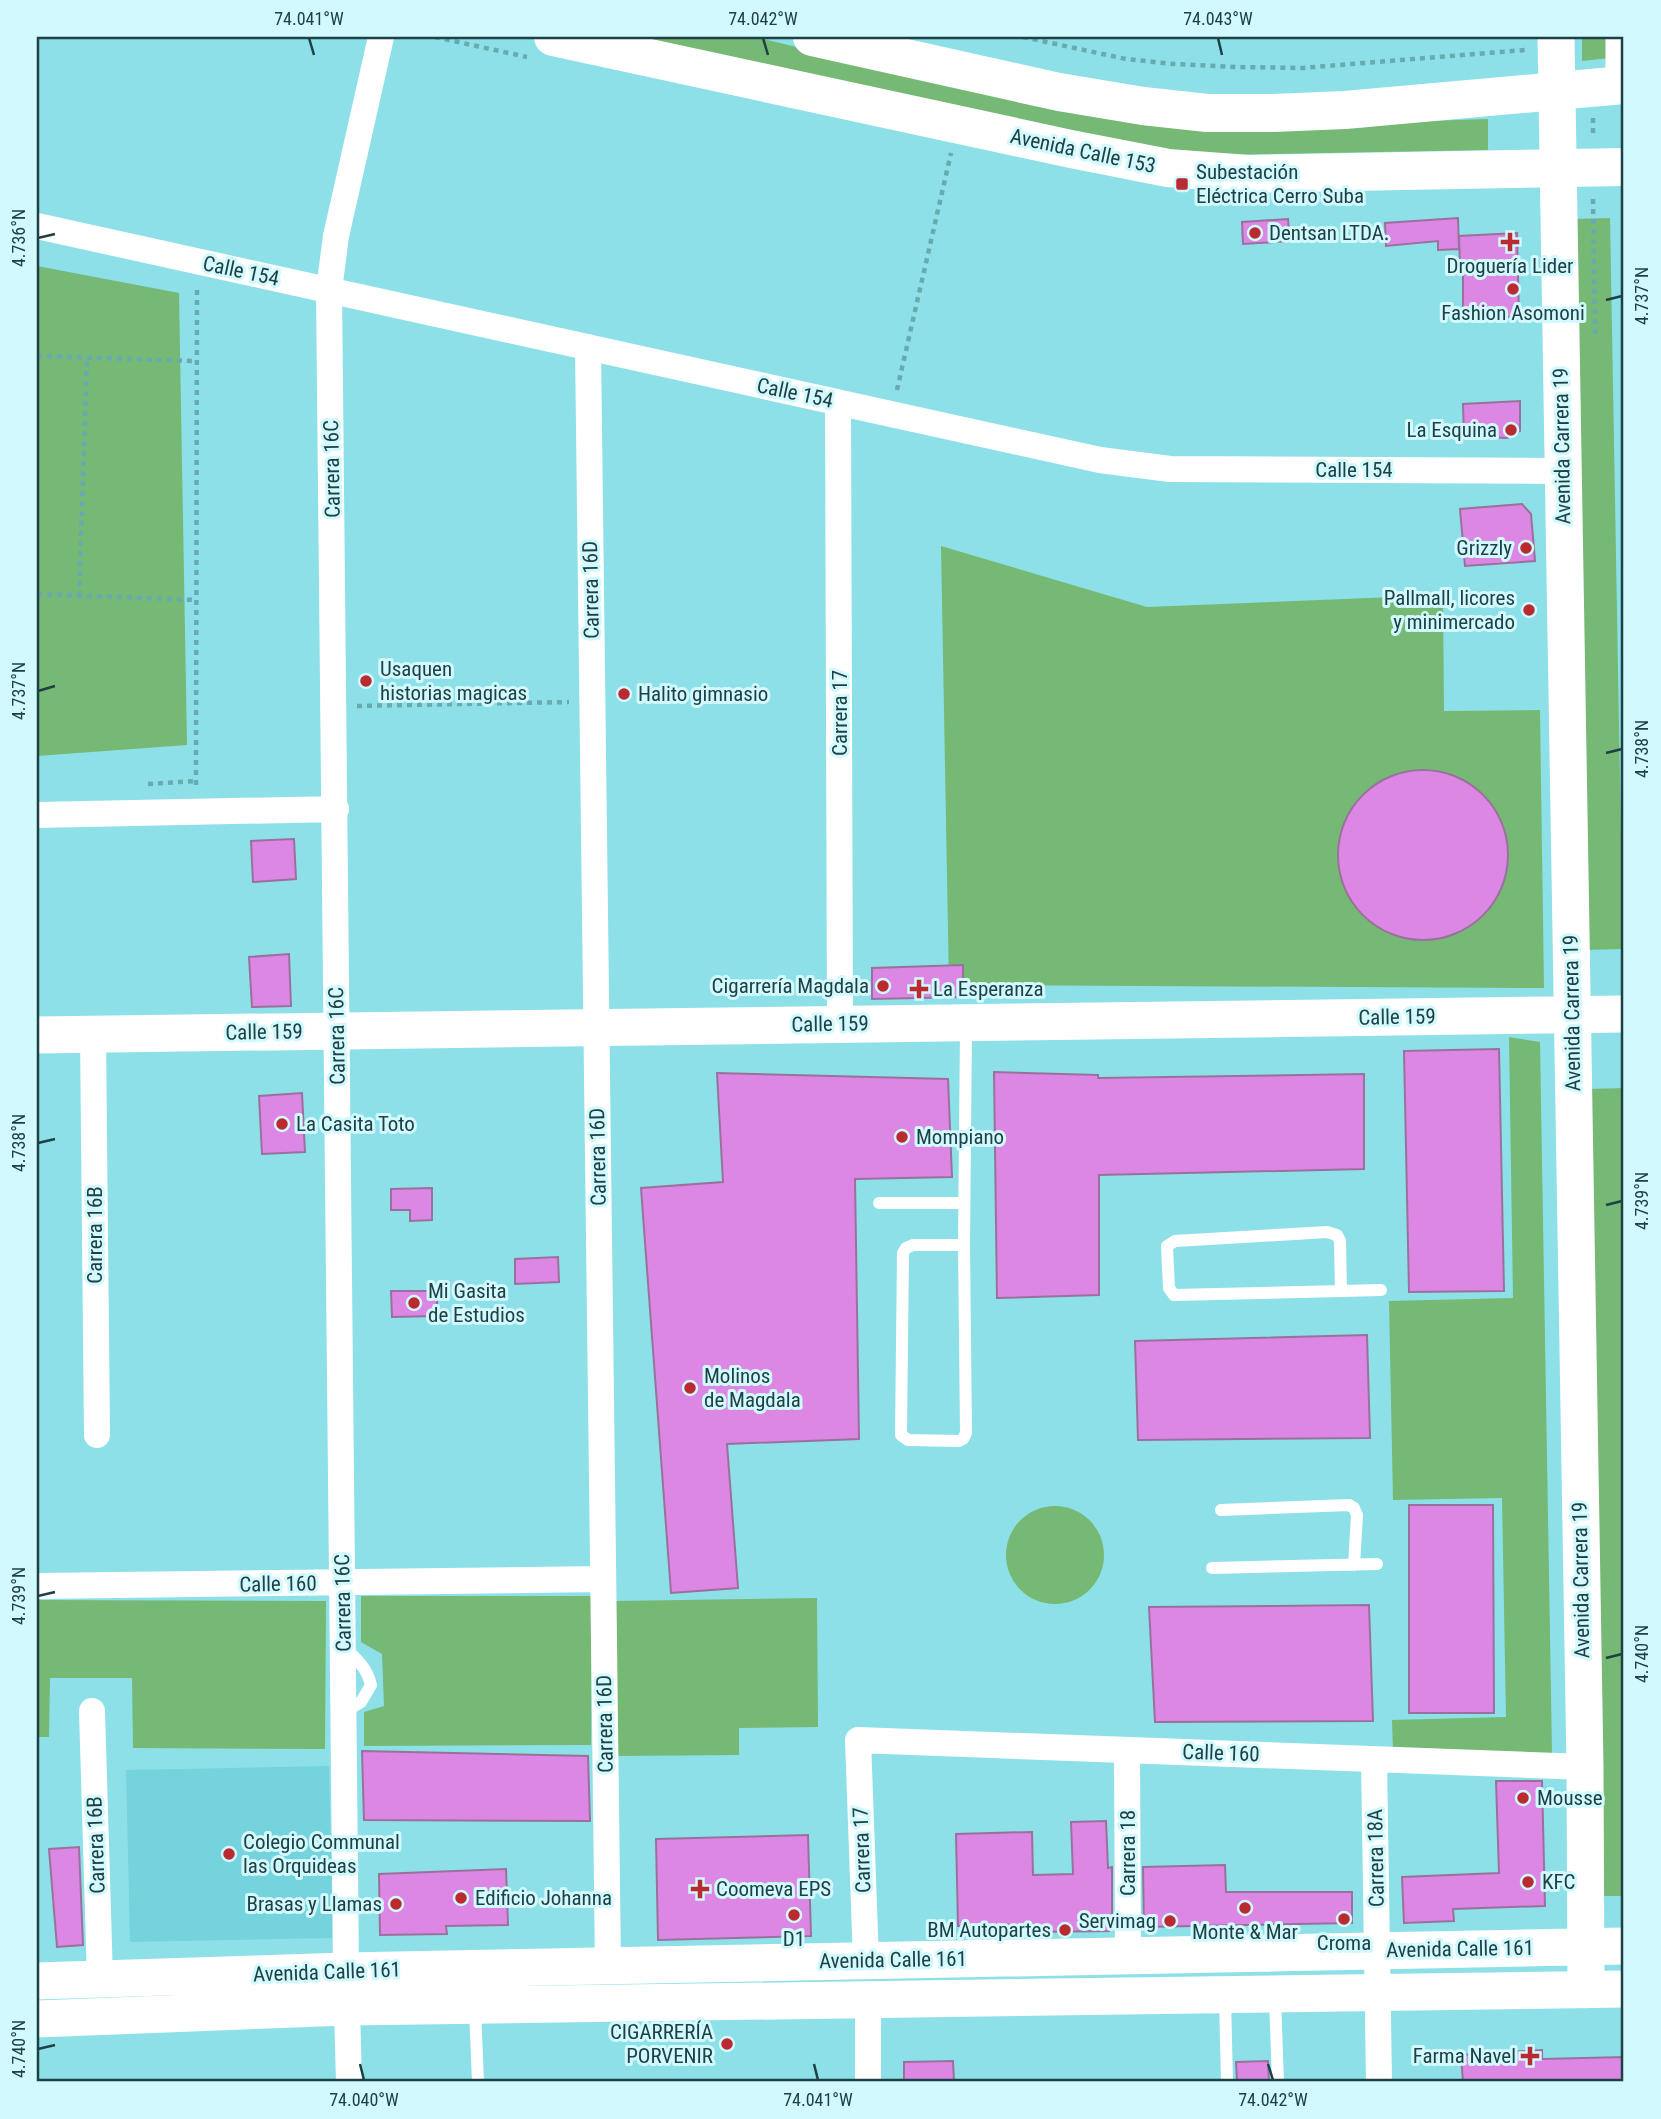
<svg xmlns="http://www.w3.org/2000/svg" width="1661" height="2119" font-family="'Roboto Condensed',sans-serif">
<rect width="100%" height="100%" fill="#8de0e8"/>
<path fill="#75d3dd" d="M329,1766L333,1938L130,1942L126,1770Z"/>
<path fill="#75b974" d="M610,37H755L1040,105L1211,128L1488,119V150L1212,155L1151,153Z
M1582,37H1610V58L1582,61Z
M1610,218L1623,949L1583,950L1573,219Z
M37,266L179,293L187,745L37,756Z
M941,546L1147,607L1443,595L1444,711L1540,710L1544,988L949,985Z
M1509,1037L1540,1042L1552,1754L1393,1751L1392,1720L1506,1717L1502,1498L1393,1500L1389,1301L1513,1298Z
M1624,1088V1896H1601L1587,1089Z
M1006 1555a49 49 0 1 1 98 0a49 49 0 1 1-98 0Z
M361,1596H592L591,1745L364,1746V1712L384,1706L382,1654L361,1642Z
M817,1598L818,1727L739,1728V1755L616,1756L615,1601Z
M37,1600L326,1601L325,1749L133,1748L132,1678H50L49,1737H37Z"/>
<path fill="#dc87e4" stroke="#9a719d" stroke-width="2" d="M1458,218L1459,249L1438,250V241L1386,246L1385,223Z
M1288,219L1290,241L1243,244L1242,222Z
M1517,233L1519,317H1463V265H1460L1459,236Z
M1520,401V431L1507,438L1464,436L1463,404Z
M1522,504L1531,514L1535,561L1465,566L1460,509Z
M1338 855a85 85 0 1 1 170 0a85 85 0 1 1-170 0Z
M294,839L296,879L253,882L251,841Z
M289,954L291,1006L252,1007L249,957Z
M963,965V997L872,999V968Z
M1499,1049L1504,1291L1409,1292L1404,1051Z
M994,1072L1098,1075V1078L1364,1074V1169L1099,1175V1295L997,1298Z
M717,1073L948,1079L952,1177L855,1179L859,1439L727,1444L738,1588L671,1593L641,1188L723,1182Z
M302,1093L305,1152L262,1154L259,1096Z
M432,1188V1220L410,1221V1210H391V1189Z
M558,1257L559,1282L515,1284V1259Z
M391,1291H437V1316L392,1317Z
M1367,1335L1370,1438L1138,1440L1135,1341Z
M1409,1505H1493L1494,1713H1409Z
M1369,1605L1373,1721L1155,1722L1149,1607Z
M362,1751L588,1756L590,1821L364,1820Z
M1496,1781H1542L1545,1906L1453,1909L1454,1921L1404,1923L1402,1877L1499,1873Z
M1106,1821L1108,1868L1112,1867V1927H1109V1931L1034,1932V1924L958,1926L956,1834L1032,1832L1033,1875L1073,1874L1071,1822Z
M808,1835L811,1936L658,1940L656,1839Z
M79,1847L83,1945L57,1947L49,1849Z
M1225,1865L1226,1892H1352V1923L1144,1927L1143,1867Z
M506,1869L508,1925L446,1926L447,1934L380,1935L379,1874Z
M1542,2050V2059L1624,2057V2082H1463L1461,2055Z
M953,2061L954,2082H904V2062Z
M1268,2061L1269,2082H1237L1236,2062Z"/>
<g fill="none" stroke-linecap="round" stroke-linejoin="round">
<path stroke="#67aab0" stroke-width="4.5" stroke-dasharray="5 5" stroke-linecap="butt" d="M435,37L527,57
M1023,37L1126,59L1173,64L1236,67L1302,68L1525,50
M1593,118V137
M1593,199L1595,337
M37,356L195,361
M897,390L951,153
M37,594L196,600
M79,596L87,358
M357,706L569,702
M148,784L196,781
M196,785L197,287"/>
<path stroke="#fff" stroke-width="12" d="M879,1203H964
M964,1245H913L906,1248L903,1253L901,1435L908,1440L959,1441L963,1439L966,1433L964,1245L966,1027
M1341,1291L1340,1241L1337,1235L1327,1232L1175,1241L1167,1246L1169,1288L1174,1295L1381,1290
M1221,1510L1349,1505L1354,1508L1357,1515L1354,1565
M1212,1568L1377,1564
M344,1647C357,1659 367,1668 371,1685L361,1702L344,1712
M1225,1999L1227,2082
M1275,1999L1278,2082
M475,2009L478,2082"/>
<path stroke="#fff" stroke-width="26" d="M37,226L1100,460L1170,469L1563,471
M588,347L608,1966
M838,403L840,1024
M37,815L336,809
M93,1035L97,1435
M37,1586L603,1579
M92,1711L100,1979
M1127,1750L1128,1956
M1374,1759L1379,2082
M866,1961L858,1740L1585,1767
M868,2000V2082
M349,2082L346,1971L329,290L336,236L381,37"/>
<path stroke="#fff" stroke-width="37" d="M1556,37L1585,1767L1586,1990
M1624,37V72
M37,1035L1624,1014
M37,1981L346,1971L1624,1946
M37,2019L347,2007L1624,1989"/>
<path stroke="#fff" stroke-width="38" d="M553,37L1071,149L1168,168L1248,174L1624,167
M812,37L1059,92L1143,106L1207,113H1273L1345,110L1624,85"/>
</g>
<path fill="none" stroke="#1e4145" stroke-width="2.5" d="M309,38L314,55M763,38L768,55M1218,38L1222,55M38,238L55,234M1606,300L1622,296M38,691L55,686M1606,753L1622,749M38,1143L55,1139M1606,1205L1622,1201M38,1596L55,1592M1606,1658L1622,1654M38,2049L55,2045M360,2064L364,2080M814,2064L818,2080M1268,2064L1273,2080"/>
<g fill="#ba2a31" stroke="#d2f9fd" stroke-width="2.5">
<rect x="1175" y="177" width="14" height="14" rx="3.5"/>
<circle cx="1255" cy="233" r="7"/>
<path d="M1506.5 231.5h7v7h7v7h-7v7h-7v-7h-7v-7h7z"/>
<circle cx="1513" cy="289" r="7"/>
<circle cx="1511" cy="430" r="7"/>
<circle cx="1526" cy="548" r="7"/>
<circle cx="1529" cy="610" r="7"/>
<circle cx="366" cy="681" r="7"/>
<circle cx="624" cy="694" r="7"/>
<circle cx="883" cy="986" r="7"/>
<path d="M915.5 978.5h7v7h7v7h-7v7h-7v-7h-7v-7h7z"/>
<circle cx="282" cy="1124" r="7"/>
<circle cx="902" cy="1137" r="7"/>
<circle cx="414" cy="1303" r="7"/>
<circle cx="690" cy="1388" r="7"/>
<circle cx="1523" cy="1798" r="7"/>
<circle cx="229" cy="1854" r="7"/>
<circle cx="1528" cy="1882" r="7"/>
<path d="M696.5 1878.5h7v7h7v7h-7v7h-7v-7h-7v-7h7z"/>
<circle cx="461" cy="1898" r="7"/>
<circle cx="396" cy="1904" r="7"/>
<circle cx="1245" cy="1908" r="7"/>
<circle cx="794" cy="1915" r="7"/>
<circle cx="1344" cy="1919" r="7"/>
<circle cx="1170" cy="1921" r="7"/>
<circle cx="1065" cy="1930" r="7"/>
<circle cx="727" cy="2044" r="7"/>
<path d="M1526.5 2045.5h7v7h7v7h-7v7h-7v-7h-7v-7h7z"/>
</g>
<g text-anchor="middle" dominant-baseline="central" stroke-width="6" stroke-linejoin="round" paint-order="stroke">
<g font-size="21" fill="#1e4145" stroke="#d2f9fd">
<text transform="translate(1083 151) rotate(12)">Avenida Calle 153</text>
<text transform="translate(241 271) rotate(12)">Calle 154</text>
<text transform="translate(795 393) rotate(12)">Calle 154</text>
<text transform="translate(1562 446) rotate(-91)">Avenida Carrera 19</text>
<text transform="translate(332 469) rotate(-91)">Carrera 16C</text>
<text x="1354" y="470">Calle 154</text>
<text transform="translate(591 590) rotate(-91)">Carrera 16D</text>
<text transform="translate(840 713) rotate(-90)">Carrera 17</text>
<text transform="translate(1572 1013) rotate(-91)">Avenida Carrera 19</text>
<text transform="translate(1397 1017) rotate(-1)">Calle 159</text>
<text transform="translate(830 1024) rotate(-1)">Calle 159</text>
<text transform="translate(264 1032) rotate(-1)">Calle 159</text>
<text transform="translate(337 1036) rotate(-91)">Carrera 16C</text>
<text transform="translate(598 1157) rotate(-91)">Carrera 16D</text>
<text transform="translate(95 1235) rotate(-90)">Carrera 16B</text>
<text transform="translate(1581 1580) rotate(-91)">Avenida Carrera 19</text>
<text transform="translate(278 1584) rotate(-1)">Calle 160</text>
<text transform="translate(343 1603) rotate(-91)">Carrera 16C</text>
<text transform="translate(605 1724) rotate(-91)">Carrera 16D</text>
<text transform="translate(1221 1753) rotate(2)">Calle 160</text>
<text transform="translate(96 1845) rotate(-92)">Carrera 16B</text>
<text transform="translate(862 1850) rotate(-92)">Carrera 17</text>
<text transform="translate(1128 1853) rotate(-90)">Carrera 18</text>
<text transform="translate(1376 1858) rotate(-91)">Carrera 18A</text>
<text transform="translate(1460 1949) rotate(-1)">Avenida Calle 161</text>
<text transform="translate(893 1960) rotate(-1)">Avenida Calle 161</text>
<text transform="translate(327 1972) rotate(-2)">Avenida Calle 161</text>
</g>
<g font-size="21" fill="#1e4145" stroke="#d2f9fd" text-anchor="start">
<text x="1196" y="172">Subestación<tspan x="1196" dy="24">Eléctrica Cerro Suba</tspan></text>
<text x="1269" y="233">Dentsan LTDA.</text>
<text x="1510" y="266" text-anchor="middle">Droguería Lider</text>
<text x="1513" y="313" text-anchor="middle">Fashion Asomoni</text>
<text x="1497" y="430" text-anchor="end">La Esquina</text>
<text x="1512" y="548" text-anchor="end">Grizzly</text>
<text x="1515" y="598" text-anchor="end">Pallmall, licores<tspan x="1515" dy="24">y minimercado</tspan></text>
<text x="380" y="669">Usaquen<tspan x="380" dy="24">historias magicas</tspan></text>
<text x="638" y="694">Halito gimnasio</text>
<text x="869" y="986" text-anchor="end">Cigarrería Magdala</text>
<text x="933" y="989">La Esperanza</text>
<text x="296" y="1124">La Casita Toto</text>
<text x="916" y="1137">Mompiano</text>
<text x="428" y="1291">Mi Gasita<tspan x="428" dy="24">de Estudios</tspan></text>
<text x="704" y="1376">Molinos<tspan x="704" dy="24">de Magdala</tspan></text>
<text x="1537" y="1798">Mousse</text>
<text x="243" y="1842">Colegio Communal<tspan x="243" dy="24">las Orquideas</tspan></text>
<text x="1542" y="1882">KFC</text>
<text x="716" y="1889">Coomeva EPS</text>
<text x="475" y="1898">Edificio Johanna</text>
<text x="382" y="1904" text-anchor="end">Brasas y Llamas</text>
<text x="1156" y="1921" text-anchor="end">Servimag</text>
<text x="1051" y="1930" text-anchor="end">BM Autopartes</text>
<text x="1245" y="1932" text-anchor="middle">Monte &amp; Mar</text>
<text x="794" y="1939" text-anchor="middle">D1</text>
<text x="1344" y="1943" text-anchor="middle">Croma</text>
<text x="713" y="2032" text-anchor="end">CIGARRERÍA<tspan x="713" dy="24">PORVENIR</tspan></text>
<text x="1516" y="2056" text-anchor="end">Farma Navel</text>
</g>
</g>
<rect width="1661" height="2119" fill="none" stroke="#d2f9fd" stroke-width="77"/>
<rect x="38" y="38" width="1584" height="2042" fill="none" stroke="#1e4145" stroke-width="2.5"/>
<g font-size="18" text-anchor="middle" fill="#1e4145">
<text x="309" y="25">74.041°W</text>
<text x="763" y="25">74.042°W</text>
<text x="1218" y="25">74.043°W</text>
<text transform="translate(19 238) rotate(-90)" y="6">4.736°N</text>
<text transform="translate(1642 296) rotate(-90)" y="6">4.737°N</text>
<text transform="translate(19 691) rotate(-90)" y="6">4.737°N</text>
<text transform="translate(1642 749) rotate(-90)" y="6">4.738°N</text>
<text transform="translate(19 1143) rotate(-90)" y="6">4.738°N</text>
<text transform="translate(1642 1201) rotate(-90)" y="6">4.739°N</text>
<text transform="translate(19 1596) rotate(-90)" y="6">4.739°N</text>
<text transform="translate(1642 1654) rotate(-90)" y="6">4.740°N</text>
<text transform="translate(19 2049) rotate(-90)" y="6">4.740°N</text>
<text x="364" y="2106">74.040°W</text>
<text x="818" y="2106">74.041°W</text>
<text x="1273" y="2106">74.042°W</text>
</g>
</svg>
